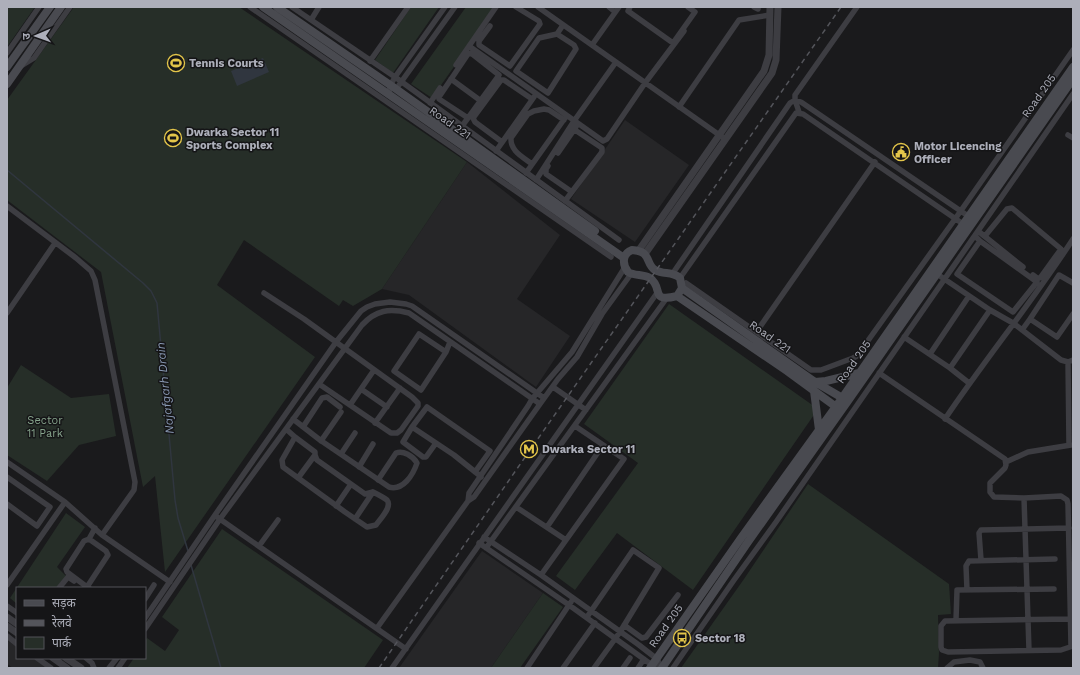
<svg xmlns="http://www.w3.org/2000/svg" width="1080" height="675" font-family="'Work Sans','Noto Sans Devanagari',sans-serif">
<rect width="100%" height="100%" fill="#1a1a1c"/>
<path fill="#262628" d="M625,120L689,165L635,242L571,199Z
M467,162L560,235L517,299L570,336L536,387L409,295L382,289Z
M482,551L543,593L491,668H399Z
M7,640L17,647V658H33L47,668H13L7,664Z"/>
<path fill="#262e28" d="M7,7H35L7,47Z
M74,7H239L467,162L382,289L353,306L343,300L339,306L244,240L217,285L315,357L165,572L155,476L143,487L101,272L7,200V100Z
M411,7H439L393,73L375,60Z
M466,7H496L432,98L411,84Z
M669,304L818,409L693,590L617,533L575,590L556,576L638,463L584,424Z
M21,365L71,398L109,394L116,436L79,445L47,481L7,455V388Z
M808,484L949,584L951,614L938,615L939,653L938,668H681L744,579Z
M66,513L85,527L57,567L66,576L58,588H17V604L10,598Z
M222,529L383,640L364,668H127L134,658H145V641L147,638L165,651L179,630L162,617Z
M543,593L563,607L520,668H491Z"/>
<path fill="#30363f" d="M263,58L269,72L237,86L231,71Z"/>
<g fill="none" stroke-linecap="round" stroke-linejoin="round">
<path stroke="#30363f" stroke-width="1.5" d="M7,170L143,283L151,291L157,303L175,500L178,518L188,551
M191,565L221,668"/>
<path stroke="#3d3d42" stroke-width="5.5" d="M250,7L611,257
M292,7L395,77L619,240
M538,7L725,139
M609,7L615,12
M630,7L628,11L673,43L695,12L688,7
M754,7L758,9
M311,20L319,7
M490,26L479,41V45L510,66L540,24L539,21L516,7
M557,34L574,45L576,49L548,93L516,71L539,38L557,34L563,25
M592,45L619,7
M469,46L603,141L607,139L645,83L684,31
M7,53L39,7
M370,61L408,7
M456,65L496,7
M21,66L34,58L70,7
M451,79L481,101
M399,85L455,7
M389,94L390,86L395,77L445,7
M430,103L440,88
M679,107L739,20L770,15
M799,112L795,100V95L857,7
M462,126L468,118L499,75L471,53L468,54L439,97V99L468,118
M1068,135L1073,138
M502,142L475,122L473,118L501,80H504L532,99
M496,151L534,97
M558,153L576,127
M532,164C523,157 510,151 511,138L528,114L534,111L544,109L549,110L564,120
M548,166L546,169V174L572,192
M526,173L565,118
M536,180L574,121L616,62
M565,201L602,152V148L575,130
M7,206L76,258L91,271L95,280L135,482L134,490L102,535
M978,231L1023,267
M975,236L980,241L957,274L1013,312L1037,282L980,241
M985,236L1007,209L1012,208L1061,249L1040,278H1037L1033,275
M673,273L790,103L795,100L801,102L971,218
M937,274L990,310L1013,323L1061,360L1068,362L1073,360
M680,278L796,113L803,114L966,226
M686,283L811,370H821L853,358L857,356L960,212L1073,50
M264,293L304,319L412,397L418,403V406L401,430L397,433H391L319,384
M7,313L55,243
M1030,319L1059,275L1073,283
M1022,330L1030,319L1057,337L1073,314
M757,331L875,162
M904,337L950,368L969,383
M446,352L419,334L394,371L421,390L446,352L450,342
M930,354L969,296
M1068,362L1069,445
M950,368L990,310
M879,373L1005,459L1006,465L1005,468L990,483V492L994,497L1024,498L1061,496L1067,500L1068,504L1071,646
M553,387L586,410
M361,389L387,407
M350,405L374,370
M293,419L320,440L389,487C403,491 413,475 417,463C413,456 403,450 396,453L378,480
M945,419C986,358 1033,301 1073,239
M375,423L400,388
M303,427L322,398L327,397L340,407
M412,427L403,442L423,457H426L436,443
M286,429L295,437L282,460L283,467L345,512L367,527L376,525C379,520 393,507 387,500C383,497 377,494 373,492L365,494L317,460L315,455V452L295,437
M321,441L341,412
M341,454L355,433
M7,462L65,502L102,535L170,582
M1006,462L1028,452L1071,445
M359,467L373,444
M475,472L490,451L427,407L412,427L454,455L479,475L481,477
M7,477L50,507L37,526L7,504
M298,478L315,455
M1024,498L1029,650
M468,501L469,493L528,406L532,399L572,352L625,267
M336,506L351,484
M516,507L566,540
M217,517L406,649
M355,519L373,492
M547,527L603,445
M484,537L541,575L639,645L657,659L662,668
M89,539L95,528
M479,543L569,605L652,665L662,668
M259,546L278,520
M486,548L666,299
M981,560L979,533L981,530L1069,528
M541,575L624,459L575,426
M7,585L65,502
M87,587L108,555L106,551L89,539L84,541L66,569L67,572L87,587L89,588
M59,588L68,577L74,581
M967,590L966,566L969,561L1055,559
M145,599L154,585
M7,606L17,613
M587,617L633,550L659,568L620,632L594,668
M145,618L215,515L336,342L361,311L367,307L375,304L390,302L406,304L412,306L544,398
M1071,619L945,621L941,626V647L942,650L948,652L1061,650L1073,646
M956,620L957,590L1054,589
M624,625L642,638L646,637L678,595
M377,628L468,501L474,497L540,404L558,379L577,357L602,314L631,274
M145,629L220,519L362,325C376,310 389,308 409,313L540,404
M7,636L17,644
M37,658L51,668
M86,658L92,663L94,668
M109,668L117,658
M118,668L125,658
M392,668L657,293
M527,668L571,602
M563,668L595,623
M623,668L630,658
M638,668L644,659
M673,668L734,580L776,522L1073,94
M947,668L954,662L970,660L980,662L983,668"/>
<path stroke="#3d3d42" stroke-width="7" d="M639,250L764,71L769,55L770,7
M645,254L772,73L776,60L778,7
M7,617L17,624
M7,626L17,633
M53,658L67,668
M66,658L81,668"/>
<path stroke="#494a50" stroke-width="8" d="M263,7L624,258
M277,7L396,89L595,231
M7,67L50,7
M7,84L61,7
M632,250C652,251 645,264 655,270C664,275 672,271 680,278L682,288L677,296C649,303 664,288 650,278C644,274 634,276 628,272C622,264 622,254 632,250Z
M682,288L815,382L846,400
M677,296L787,371L839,409
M815,382L826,381L859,373
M814,391L819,430
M650,668L741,538L842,398L1073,67
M662,668L748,542L848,401L1073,79"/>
<path stroke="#54555b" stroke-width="1.5" stroke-dasharray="5 4" stroke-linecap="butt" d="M379,668L530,450L841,7"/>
</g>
<defs>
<g id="stadium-ring" transform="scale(0.9)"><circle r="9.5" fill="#151517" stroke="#e3c54a" stroke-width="1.5"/><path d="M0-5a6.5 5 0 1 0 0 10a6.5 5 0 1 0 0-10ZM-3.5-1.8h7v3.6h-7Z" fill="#e3c54a"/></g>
<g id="civic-ring" transform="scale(0.9)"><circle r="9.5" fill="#151517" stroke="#e3c54a" stroke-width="1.5"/><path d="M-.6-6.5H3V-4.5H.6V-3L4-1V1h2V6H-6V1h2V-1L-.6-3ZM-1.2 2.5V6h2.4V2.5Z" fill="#e3c54a"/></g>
<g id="metro-ring" transform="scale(0.9)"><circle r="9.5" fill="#151517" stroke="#e3c54a" stroke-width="1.5"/><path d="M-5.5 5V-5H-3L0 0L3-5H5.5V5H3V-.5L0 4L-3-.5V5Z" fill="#e3c54a"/></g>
<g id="bus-ring" transform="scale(0.9)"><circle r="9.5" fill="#151517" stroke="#e3c54a" stroke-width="1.5"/><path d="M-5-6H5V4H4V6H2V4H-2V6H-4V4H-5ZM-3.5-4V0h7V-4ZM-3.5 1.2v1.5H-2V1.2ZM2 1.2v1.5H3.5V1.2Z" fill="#e3c54a"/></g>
</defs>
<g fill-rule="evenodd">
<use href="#stadium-ring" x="176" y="63"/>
<use href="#stadium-ring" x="173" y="138"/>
<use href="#civic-ring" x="901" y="152"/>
<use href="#metro-ring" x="529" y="449"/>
<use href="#bus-ring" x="682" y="638"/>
</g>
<g text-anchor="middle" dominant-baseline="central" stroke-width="3" stroke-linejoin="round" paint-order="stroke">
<g font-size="11" font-weight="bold" fill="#adafba" stroke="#151517" text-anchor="start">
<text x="189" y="63">Tennis Courts</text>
<text x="186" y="132">Dwarka Sector 11<tspan x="186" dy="13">Sports Complex</tspan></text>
<text x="914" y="146">Motor Licencing<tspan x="914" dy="13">Officer</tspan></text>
<text x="542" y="449">Dwarka Sector 11</text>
<text x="695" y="638">Sector 18</text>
</g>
<g font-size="11" fill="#adafba" stroke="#151517">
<text transform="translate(1039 96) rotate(-55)">Road 205</text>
<text transform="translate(450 123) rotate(35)">Road 221</text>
<text transform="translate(770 337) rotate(35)">Road 221</text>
<text transform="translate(854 362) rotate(-55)">Road 205</text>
<text transform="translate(666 626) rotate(-55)">Road 205</text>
</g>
<g font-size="11" fill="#86a38c" stroke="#151517">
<text x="45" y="420">Sector<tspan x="45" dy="13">11 Park</tspan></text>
</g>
<g font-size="12" font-style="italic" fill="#8898b2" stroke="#151517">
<text transform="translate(165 388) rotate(-96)">Najafgarh Drain</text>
</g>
</g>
<rect width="1080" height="675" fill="none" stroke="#adafba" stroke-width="16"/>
<rect x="16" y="587" width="130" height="72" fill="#151517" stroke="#525358"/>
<rect x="24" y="600" width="20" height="6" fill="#494a50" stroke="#525358"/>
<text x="52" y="607" font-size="12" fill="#adafba">सड़क</text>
<rect x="24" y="620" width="20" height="6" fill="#54555b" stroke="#525358"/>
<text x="52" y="627" font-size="12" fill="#adafba">रेलवे</text>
<rect x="24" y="637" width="20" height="12" fill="#262e28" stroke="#525358"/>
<text x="52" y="647" font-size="12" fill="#adafba">पार्क</text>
<g transform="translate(36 36) rotate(268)" stroke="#151517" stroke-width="3" paint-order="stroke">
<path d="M0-3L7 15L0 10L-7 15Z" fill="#adafba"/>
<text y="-6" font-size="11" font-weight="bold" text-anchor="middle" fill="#adafba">उ</text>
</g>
</svg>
